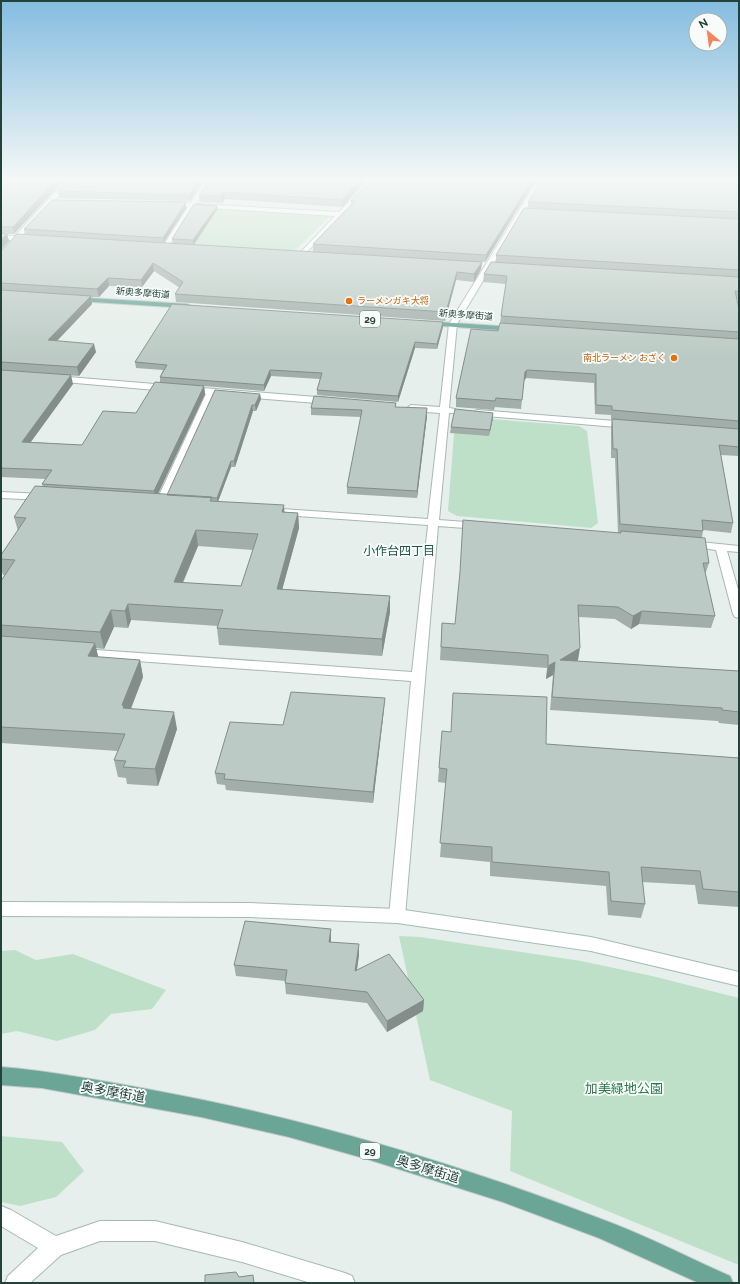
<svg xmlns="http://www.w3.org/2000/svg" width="740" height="1284" font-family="Raleway,'Noto Sans JP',sans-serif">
<rect width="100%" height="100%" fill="#e6efeb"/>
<path fill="#bfe0c8" d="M204,208L325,214L329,217L297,249L288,251L180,245Z
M464,417L579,426L587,431L598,523L591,528L457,516L448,511L455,421Z
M399,936L420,937L581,961L652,976L739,998V1265L510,1171L512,1111L430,1080Z
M15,950L36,960L73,954L166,990L152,1009L111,1014L95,1030L57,1041L17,1031L1,1034V951Z
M1,1136L62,1142L84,1171L56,1197L20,1206L1,1202Z"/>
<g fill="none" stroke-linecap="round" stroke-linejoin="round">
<g stroke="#a8b8b2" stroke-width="2">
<path id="street" d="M68,178H75L22,236L32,238V240H18L3,256L1,257V251L12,240L1,239V235L15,236Z
M207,178H213L196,204L339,212L371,178H378L303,256L298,255L335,216L194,207L168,247H164L163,246L188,207L171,206L168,204L171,202L191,203Z
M539,178H545L457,324L449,408L455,409L456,411L455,413H449L439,520L479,523L484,526L479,529L438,526L405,916L403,921L397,923L391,921L389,916L411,681L82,657L78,656L76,653L78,650L82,649L412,672L428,525L282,515L277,512L282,509L428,519L440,413L411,411L407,408L411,405L440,407L449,324Z
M56,376L167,385L171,388L167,391L53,381L52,379Z
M190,387L329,398L333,401L329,404L215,395L165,504L164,506H156L155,504L206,394L187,392L186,390Z
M477,410L628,422L633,425L628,428L474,415L473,413Z
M1,492L44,494L49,497L44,500L1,498Z
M690,541L739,546V552L727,551L739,593V618L735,617L733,614L716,550L686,546L685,544Z
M1,1206L11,1210L56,1236L100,1221H155L242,1242L345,1273L352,1276L355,1283H311L242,1262L155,1241H100L61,1255L30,1283H5L8,1276L38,1248L1,1226Z"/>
</g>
<g stroke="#a4bbb3" stroke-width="2">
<path id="secondary" d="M1,902L249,903L397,909L591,937L739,972V986L591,951L397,923L249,917L1,916Z"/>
</g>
<g stroke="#c2cac8" stroke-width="2">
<path id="primary" d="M73,297L187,304L191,306L187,308L76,301H73Z
M424,321L514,327L518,329L514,331L427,325L423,323Z
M1,1067C52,1071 102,1081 152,1090C305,1118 456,1163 601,1219C645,1235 687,1257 730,1276L733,1283H699L599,1238L503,1202L367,1159L289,1137L201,1117L42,1088L1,1085Z"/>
</g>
<use href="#street" fill="#fff" fill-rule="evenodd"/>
<use href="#secondary" fill="#fff" fill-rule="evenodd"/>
<use href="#primary" fill="#6aa596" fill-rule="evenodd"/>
</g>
<path fill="#a1aea9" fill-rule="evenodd" d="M1,178H66L14,234H7L9,241L1,249Z
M69,178H205L190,201L59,198L58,191Z
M210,178H368L342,207L225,199L222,203L200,202L199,195Z
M373,178H537L485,262H482L481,269L474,282L456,280L445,321L176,302L175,294L180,288L154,271L142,287L109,286L99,297H91L92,304L57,341L96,352L79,376L1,370V250L25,235L24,229L186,208L164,243H173L172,239L217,210L194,245L313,252V244L351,205V201Z
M739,178V300L737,299L739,309V456L721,455L733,523L731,533L703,530L702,538L709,563L705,575L715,616L711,628L639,624L631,629L615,619L579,617L578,660L577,661L739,671V725L719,723L718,721L550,710L553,675L546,679L547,668L440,660L442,623L455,624L618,533L615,458H611V428L612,419H611V415L595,414L594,383L526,378L524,381L521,409L495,407L494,410L456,407V398L498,331L500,323L506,284L483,282L484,274L496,262V255L528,209V202Z
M443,327L437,349L415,348L398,402L317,395V390L320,379L271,376L264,391L204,386L205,394L158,494L167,495L260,394L261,399L256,411H253L235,467H231L218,502L284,512L298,513L299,528L282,589L390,596V612L382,656L219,645L217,628L218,626L131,620L128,628L114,627L104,649L96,648L98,657L140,660L143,677L131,709L177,729L158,786L127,784L126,778L118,777L114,760L118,751L1,743V581L5,575H3L1,568V555L18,531L14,517L43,487L42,484L46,479L1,477V370L73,384L31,442L82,445L136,413L160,382V377L163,370L136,368L135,362ZM198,546L253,550L241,586L183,583Z
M396,407L427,416L417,498L347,494V487L361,417L311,415V408Z
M493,418L489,436L450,433L451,427Z
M384,709L373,803L226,790L225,785L217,784L215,773L283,725Z
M546,744L739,758V907L698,904L695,885L642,882L645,904L641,918L608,915L606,886L490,876V862L440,857L446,783L438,782L439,768Z
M331,929V942L359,955L357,970L424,1000L423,1011L387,1032L367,1003L286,994L285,983V981L236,976L234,965Z"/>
<path fill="#838d89" d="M58,178H66L14,234L13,227Z
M200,178H205L190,201L189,195Z
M362,178H368L342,207V200Z
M533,178H537L485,262L486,255Z
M224,192L225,199L222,203L221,196Z
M186,202V208L163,243V238Z
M217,206V210L193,245V240Z
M7,234L9,241L1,249V240Z
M482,262L481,269L474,282V274Z
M153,263L154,271L142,287L141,280Z
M457,272L456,280L445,321L446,312Z
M108,278L109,286L99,297L97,289Z
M91,296L92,304L50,348L48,340Z
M443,322V327L437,349V344Z
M415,342V348L398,402V396Z
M94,344L96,352L79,376L77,367Z
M270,370L271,376L264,391V385Z
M527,370L526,378L524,381L521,409L525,372Z
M71,375L73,384L24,451L22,442Z
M204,386L205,394L155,500L154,491Z
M260,394L261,399L256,411L255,405Z
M252,405L253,411L235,467L234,461Z
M427,408V416L417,498V491Z
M493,413V418L489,436L490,430Z
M231,461V467L217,504V498Z
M284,505L285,521L282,512Z
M298,513L299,528L278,605L277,589Z
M196,530L198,546L176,598L174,582Z
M390,596V612L382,656V639Z
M128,604L131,620L128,628L125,611Z
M111,610L114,627L104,649L100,632Z
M642,611L639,624L631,629L633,616Z
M95,643L99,660L88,656Z
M580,648L578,660L558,672L560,660Z
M140,660L143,677L127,718L122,705Z
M555,662L553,675L546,679L548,666Z
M385,698L384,709L373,803V792Z
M174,712L177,729L158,786L155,769Z
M331,929V940L329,953V942Z
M359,944V955L355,982V971Z
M424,1000L423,1011L387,1032V1021Z"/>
<path fill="#bbcac4" stroke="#838d89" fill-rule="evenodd" d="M1,178H58L13,227H1Z
M69,178H200L189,195L58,191Z
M210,178H362L342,200L224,192L221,196L199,195Z
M373,178H533L486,255L313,244L355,201H351Z
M543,178H739V212L528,202Z
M52,200L186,202L163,238L24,229Z
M194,204L217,206L193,240L172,239Z
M524,208L739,219V270L496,255Z
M1,233L7,234L1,240Z
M17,234L482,262L474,274L457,272L446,312L175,294L183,282L153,263L141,280L108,278L97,289L1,283V250H2Z
M491,262L739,277V292L735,291L739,309V332L501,316L507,276L484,274Z
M1,290L91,296L48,340L94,344L77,367L1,362Z
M172,304L443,322L437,344L415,342L398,396L317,390L322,373L270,370L264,385L160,377L167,365L135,362Z
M500,323L739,339V421L612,410V406L596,405V374L527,370L525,372L522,400L496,398L495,401L456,398L471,329L498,331Z
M1,370L71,375L22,442L82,445L103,411L136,413L155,382L204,386L154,491L42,484L52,470L1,468Z
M215,390L260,394L255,405H252L234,461H231L217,498L167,495Z
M314,396L396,403L395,407L427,408L417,491L347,487L362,410L311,408Z
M455,409L493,413L490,430L451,427Z
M612,419L739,429V447L719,445L733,523L702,520L703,531L620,524L617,449H613Z
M35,486L212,497L210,501L284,505L282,512L298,513L277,589L390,596L382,639L217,628L223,610L128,604L125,611L111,610L100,632L1,625V581L15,560L1,559V555L26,518L14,517ZM196,530L258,534L241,586L174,582Z
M463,520L621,533V531L705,538L709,563H703L715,616L642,611L633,616L618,607L578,605L580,648L560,660L739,671V712L722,710V708L552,697L555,662L548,666V655L441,647L442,623L455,624L460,572Z
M1,636L95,643L88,656L140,660L122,705L124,706L123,708L174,712L155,769L123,767L126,761L114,760L125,734L1,727Z
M291,692L385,698L373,792L224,779L225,774L215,773L230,722L283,725Z
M453,693L547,697L546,744L739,758V892L703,889L700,871L641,867L645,904L611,901L609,872L492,862V847L440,843L447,769L439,768L442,731L451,732Z
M245,921L331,929L329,942L359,944L355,971L389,954L424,1000L387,1021L367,992L285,983L287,970L234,965Z
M236,1272L239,1277L253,1275L254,1283H205V1275Z"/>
<linearGradient id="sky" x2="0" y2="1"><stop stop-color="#84bce0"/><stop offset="0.5" stop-color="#f4f8f6"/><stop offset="1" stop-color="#f4f8f6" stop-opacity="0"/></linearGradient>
<rect width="740" height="358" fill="url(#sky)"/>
<g fill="#e8710a" stroke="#f7fbf9" stroke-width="1.5">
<circle cx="349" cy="301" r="4"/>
<circle cx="674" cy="358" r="4"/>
</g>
<g text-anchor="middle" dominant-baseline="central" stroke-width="3.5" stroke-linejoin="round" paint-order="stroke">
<g font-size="9" fill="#24423a" stroke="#f7fbf9">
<text transform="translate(143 293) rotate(4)">新奥多摩街道</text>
<text transform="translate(466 315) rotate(4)">新奥多摩街道</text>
</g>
<g font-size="9" fill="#c56008" stroke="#f7fbf9" text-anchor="start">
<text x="357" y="301">ラーメンガキ大将</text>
<text x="666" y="358" text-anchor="end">南北ラーメン おざく</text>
</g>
<g fill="#f7fbf9" stroke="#637a73" stroke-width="1">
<rect x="360" y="311" width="20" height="16" rx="3"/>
<rect x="360" y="1143" width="20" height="16" rx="3"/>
</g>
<g font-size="10" font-weight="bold" fill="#24423a">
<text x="370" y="319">29</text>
<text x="370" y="1151">29</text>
</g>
<g font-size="12" fill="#1f5548" stroke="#f7fbf9">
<text x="399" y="551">小作台四丁目</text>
</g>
<g font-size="13" fill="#2d7a4b" stroke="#f7fbf9">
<text x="624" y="1088">加美緑地公園</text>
</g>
<g font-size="13" fill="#24423a" stroke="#f7fbf9">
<text transform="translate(113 1092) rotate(10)">奥多摩街道</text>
<text transform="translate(428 1169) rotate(17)">奥多摩街道</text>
</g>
</g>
<rect width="740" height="1284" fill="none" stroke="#24423a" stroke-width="4"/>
<g transform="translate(708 32) rotate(331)"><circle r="19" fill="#f7fbf9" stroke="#a3b1ad"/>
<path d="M0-3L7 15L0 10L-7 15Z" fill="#f4845f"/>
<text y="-6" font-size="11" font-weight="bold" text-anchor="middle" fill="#24423a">N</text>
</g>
</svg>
